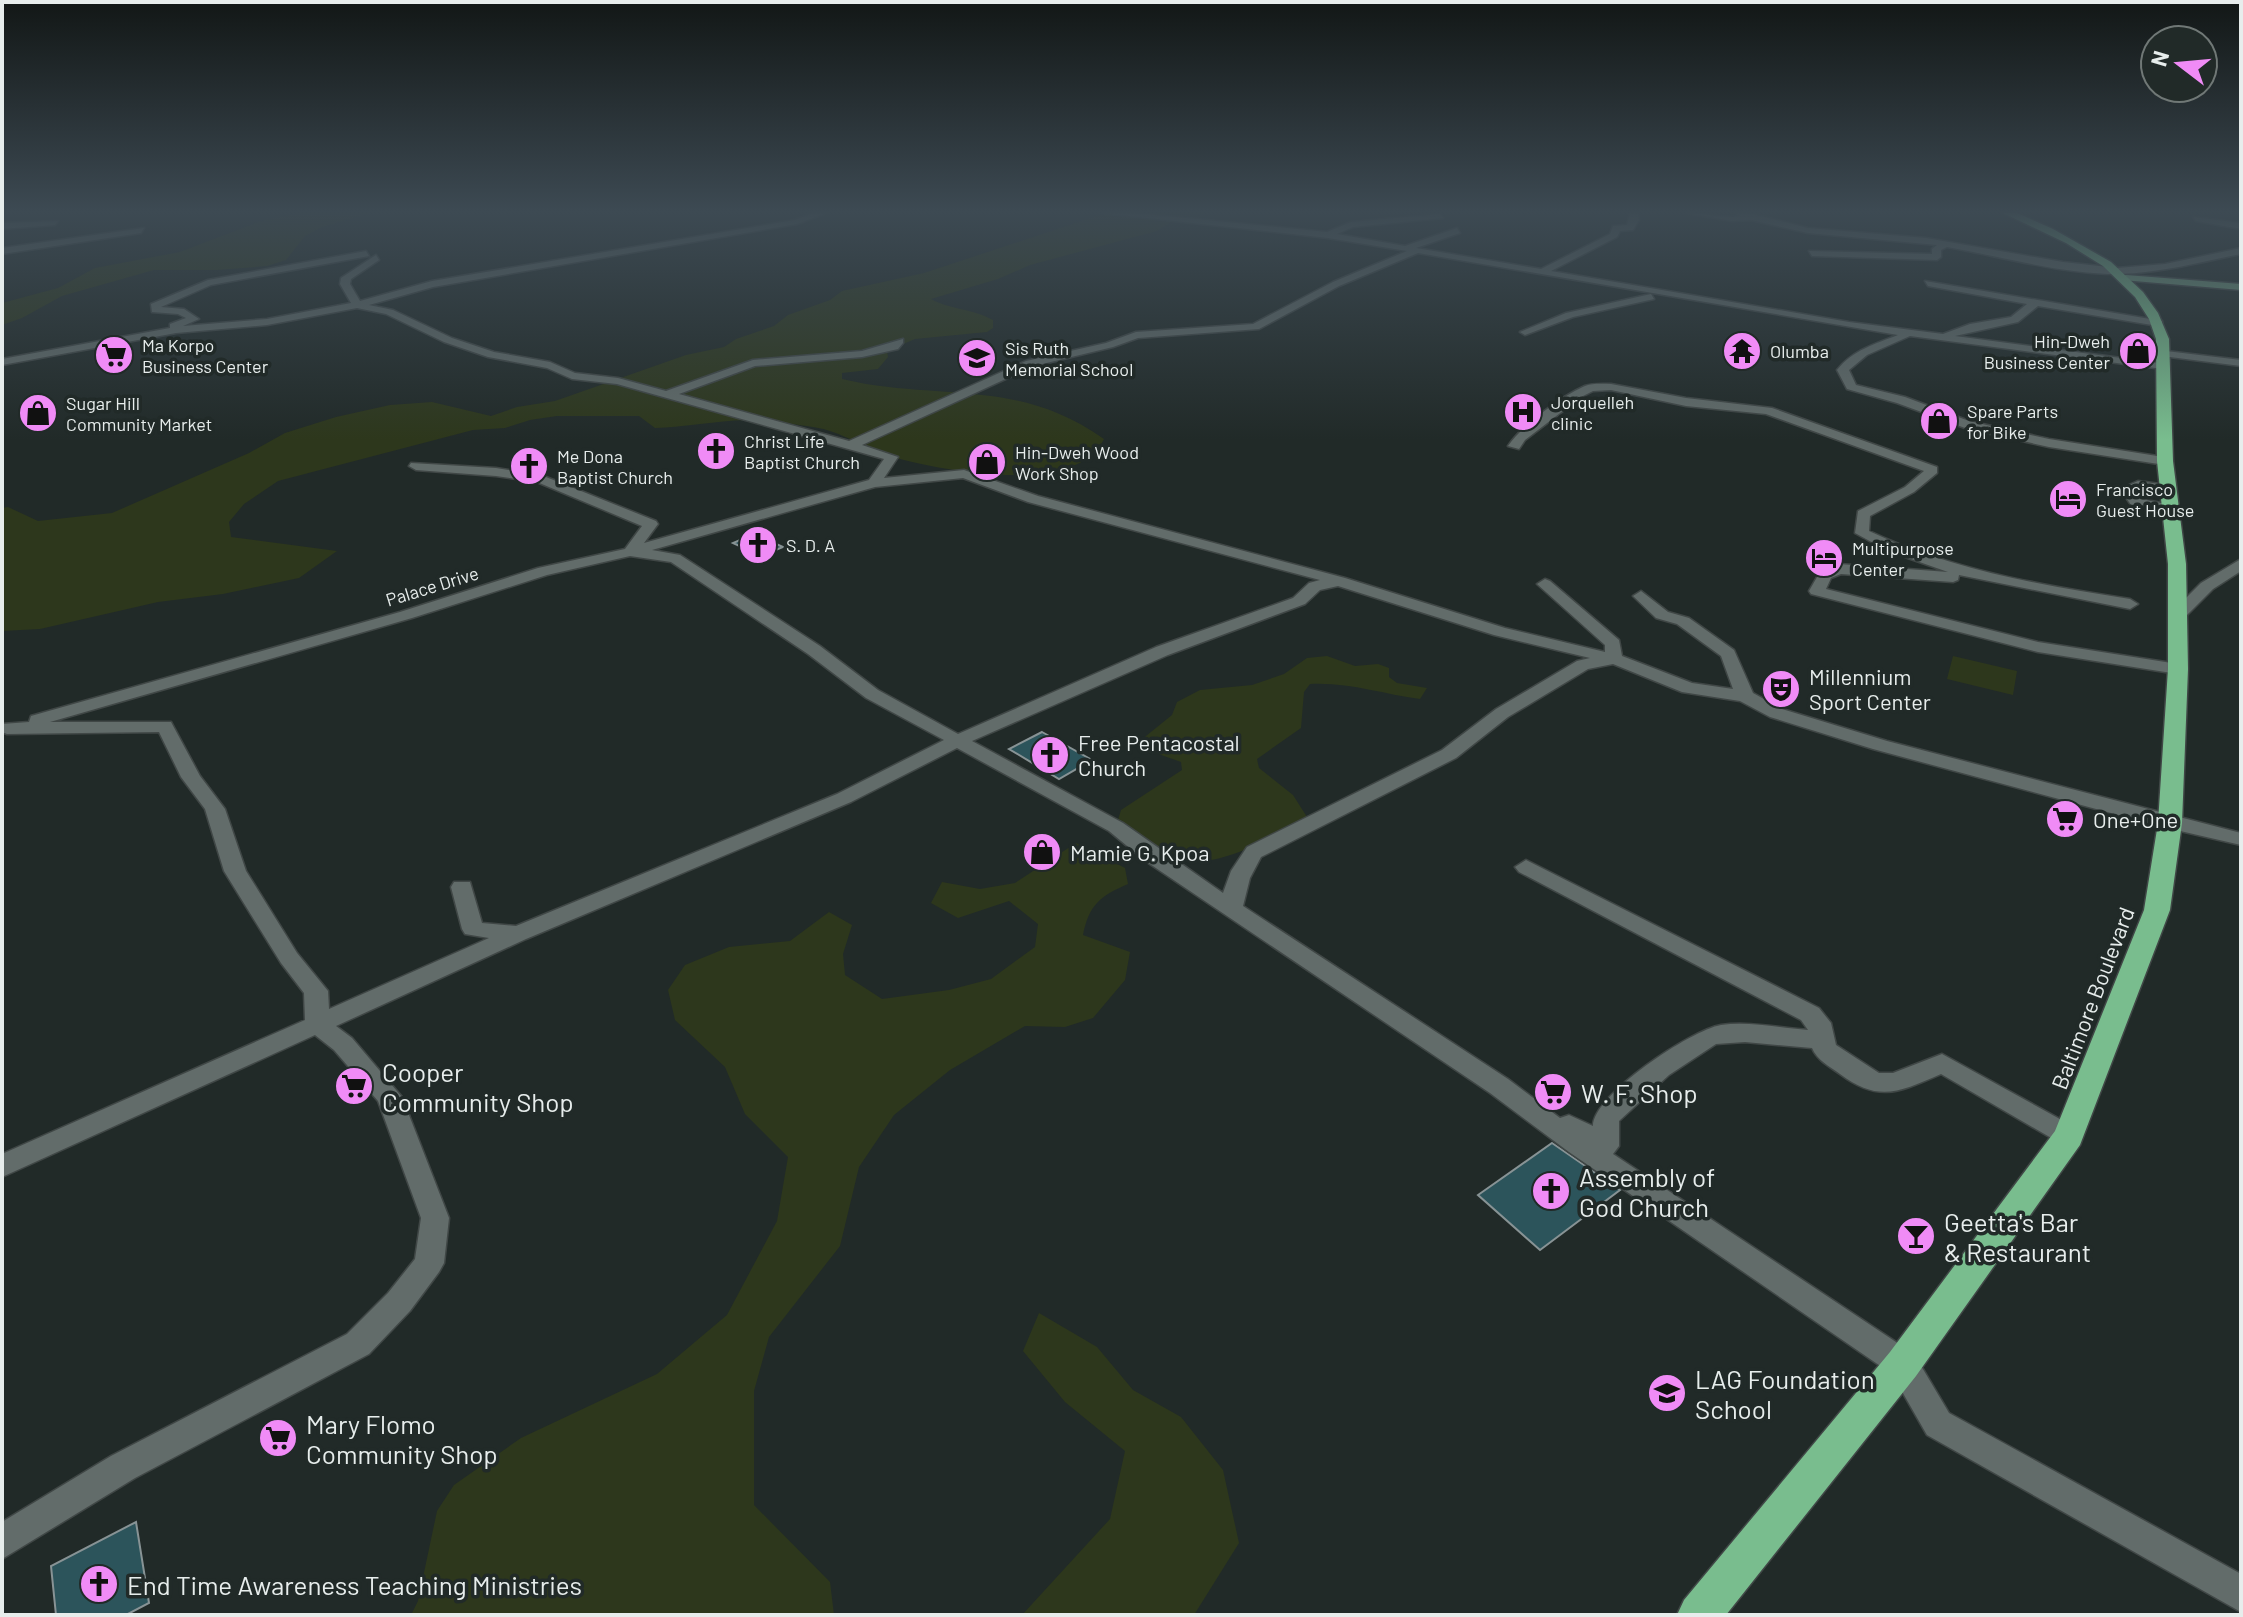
<svg xmlns="http://www.w3.org/2000/svg" width="2243" height="1617" font-family="Barlow,sans-serif">
<rect width="100%" height="100%" fill="#212a28"/>
<path fill="#2d371c" d="M300,213H370L322,227L305,236L286,260L267,266L217,270H154L62,296L22,318L2,325V303L58,288L95,268L180,252L261,221Z
M1118,213H1206L1176,219L1157,231L1030,265L998,279L931,299C951,310 971,308 993,320V328L987,332L915,339L887,351L888,357L878,369L842,373V379L866,384C956,398 1025,383 1104,439C1077,497 943,471 893,457C866,449 841,431 813,427C792,424 768,419 746,420C716,421 685,427 655,428L639,416H557L530,420L505,428L473,430L278,481L244,504L229,522L231,537L337,551L299,578L223,594L158,602L40,629L2,631V508L8,507L38,521L112,513L249,453L285,433L336,417L390,405L432,402L491,416L517,407L555,401L686,355L724,347L736,339L774,326L788,315L830,300L842,291L924,273L1097,216Z
M1327,656L1355,666L1378,664L1389,668V677L1397,683L1427,688L1420,699C1382,694 1349,682 1310,684L1304,692L1301,728L1257,759L1259,768L1293,795L1307,817C1265,840 1206,880 1157,852C1143,844 1130,832 1117,823L1121,810L1182,770L1181,762L1147,750L1141,740L1172,715L1177,702L1200,690L1252,685L1284,674L1307,658Z
M1953,656L2017,671L2013,695L1947,679Z
M1076,843L1125,868L1128,884C1100,896 1089,905 1083,935L1130,952L1125,980L1093,1018L1065,1027L1025,1026L950,1070L894,1115L859,1167L840,1246L769,1337L754,1391V1505L830,1582L834,1615H411L418,1601L437,1511L454,1485L521,1438L657,1374L727,1315L777,1221L788,1157L745,1114L725,1067L675,1020L668,990L685,965L729,947L790,941L829,912L852,925L843,954L845,975L882,999L949,990L991,979L1035,947L1038,924L1009,901L958,918L931,903L942,882L980,889L1015,883Z
M1039,1313L1097,1347L1133,1390L1181,1417L1223,1470L1239,1543L1194,1615H1022L1110,1519L1125,1451L1065,1402L1023,1351Z"/>
<path fill="#2c545b" stroke="#889395" stroke-width="2" d="M754,534L783,547L761,556L733,543Z
M1042,732L1092,760L1059,779L1009,749Z
M1552,1143L1620,1190L1540,1250L1478,1195Z
M136,1522L149,1603L126,1615H56L51,1566Z"/>
<g fill="none" stroke-linecap="round" stroke-linejoin="round">
<g stroke="#404746" stroke-width="3">
<path id="street" d="M813,213H826L797,224L433,287L369,305L393,310L452,338L494,352L550,362L575,373L618,378L666,391L753,360L862,351L903,339V343L898,349L862,357L755,366L679,394L849,441L1026,361L1106,343L1136,332L1253,324L1333,282L1407,251L1328,238L1102,213H1135L1327,232L1351,222L1440,214L1443,218L1353,227L1337,234L1405,246L1457,228L1460,233L1416,248L1541,269L1610,234L1613,226L1627,225L1630,213H1638L1639,220L1633,230L1620,231L1617,237L1551,271L1849,322L1943,334L1970,324L2011,317L2027,304L1928,286L1925,281L2162,321V325L2158,326L2038,306L2018,322L1955,336L2167,364V368L2163,369L1910,336L1867,355L1849,370L1856,385L1905,397L1969,421L2049,439L2170,458L2172,461L2165,465L2049,447L1965,428L1897,403L1847,389L1837,370C1853,350 1875,344 1898,335L1418,253L1339,286L1259,329L1138,338L1113,347L1034,366L862,445L898,457L884,478L964,470L1038,496L1345,578L1505,628L1605,652V645L1537,584L1545,579L1550,581L1619,640L1622,656L1692,683L1733,689L1721,656L1677,624L1656,618L1633,596L1641,591L1668,612L1689,618L1734,650L1753,693L1782,709L1887,741L2241,833V845L2163,827L1873,749L1770,717L1740,701L1682,692L1613,664L1588,669L1508,717L1456,758L1261,857L1250,878L1243,906L1508,1079L1560,1118L1569,1115L1593,1126C1593,1095 1691,1030 1721,1025C1749,1021 1780,1028 1808,1030L1801,1020L1519,872L1515,867L1526,860L1819,1008L1831,1023L1836,1045L1879,1073H1893L1942,1054L2078,1129L2082,1136L2078,1143L2069,1146L2060,1143L1941,1074C1899,1092 1879,1103 1840,1074C1829,1066 1817,1060 1812,1048L1745,1042L1716,1044L1669,1075L1619,1121V1146L1613,1154L1914,1354L1949,1413L2241,1574V1612L1927,1435L1892,1374L1569,1152L1490,1093L1144,860L1109,831L957,748L851,802L526,939L336,1026L352,1038L402,1097L449,1218L444,1263L439,1272L410,1311L369,1354L135,1478L2,1559V1522L111,1456L347,1334L388,1293L415,1259L421,1218L378,1101L334,1050L315,1035L2,1177V1154L305,1020L304,993L281,963L224,871L205,809L181,777L159,732L7,734L2,732V724L29,722L31,716L400,612L538,568L625,549L642,526L537,482L496,476L416,470L409,466L411,463L496,468L541,475L656,521L658,524L644,543L869,480L884,459L617,384L572,379L547,368L488,357L444,342L386,314L357,308L267,325L176,333L2,365V359L170,328V324L186,318L178,314L152,312L151,304L208,280L366,251L369,256L211,285L161,307L184,309L199,319L183,326L267,319L351,303L340,284L341,278L376,255L379,260L351,279L350,284L360,301L432,281L795,220ZM963,478L1028,502L1320,580L1309,583L1293,598L1156,647L958,734L878,690L820,646L680,555L652,550L875,487ZM630,556L671,562L808,654L866,698L944,740L837,794L516,926L482,923L470,882H454L451,887L462,929L465,934L489,938L329,1009L328,991L297,953L246,871L225,809L200,776L171,722H50L412,618L547,575ZM1338,586L1494,635L1590,658L1577,661L1496,709L1442,750L1247,847L1231,871L1223,893L1123,823L972,741L1168,655L1305,604L1320,590Z
M1687,213L1732,217L1739,216L1735,213H1749L1808,228L1926,238L2063,262L2117,268L2165,264L2241,248V254C2201,262 2160,273 2119,274C2062,274 2003,257 1947,247L1941,250V257L1937,260L1812,256L1809,251L1932,254V249L1937,245L1808,233L1751,220L1732,221Z
M2193,217L2241,223V229L2196,221Z
M58,221L55,225L2,229V223Z
M144,228L141,233L2,254V248Z
M1651,294L1654,299L1573,317L1525,335L1520,332L1566,313Z
M2166,351L2241,360V366L2162,356V352Z
M1611,384L1686,398L1772,408L1937,467V473L1914,492L1870,516L1869,531C1952,570 2040,585 2130,599L2138,604L2130,609L1959,575L1958,580L1953,582L1841,574L1831,578L1826,589L2038,642L2178,664L2187,669L2178,674L2038,652L1811,594L1809,591L1820,572L1839,564L1948,572L1888,551L1855,533L1858,511L1905,487L1924,471L1766,414L1686,406L1611,390L1593,391L1581,397L1525,440L1519,449L1508,446C1521,426 1562,396 1585,386C1593,383 1602,384 1611,384Z
M2138,481L2174,486L2176,489L2169,493L2135,491L2141,499L2176,506V512L2131,505L2120,489Z
M2241,559V571L2213,589L2183,619H2171V613L2201,583Z"/>
</g>
<g stroke="#404746" stroke-width="3">
<path id="primary" d="M2126,275L2241,284V290L2122,280V276Z"/>
</g>
<g stroke="#404746" stroke-width="3">
<path id="highway" d="M2003,213H2017L2053,229L2111,262L2143,292L2158,313L2169,339L2173,461L2186,564L2188,669L2182,823L2170,910L2080,1145L1916,1376L1726,1615H1677L1684,1600L1890,1352L2055,1131L2144,910L2158,823L2168,669V564L2157,461L2156,339L2149,319L2135,297L2103,266L2066,243Z"/>
</g>
<use href="#street" fill="#626c6a" fill-rule="evenodd"/>
<use href="#primary" fill="#709d80" fill-rule="evenodd"/>
<use href="#highway" fill="#79bd8e" fill-rule="evenodd"/>
</g>
<linearGradient id="sky" x2="0" y2="1"><stop stop-color="#121716"/><stop offset="0.48" stop-color="#3d4a53"/><stop offset="1" stop-color="#3d4a53" stop-opacity="0"/></linearGradient>
<rect width="2243" height="440" fill="url(#sky)"/>
<defs>
<g id="temple-disc" transform="scale(2)"><circle r="9.5" fill="#f08bf6" stroke="#212a28"/><path d="M0-6L5-2H3V0L6.5 2.5H4V6H1.5V3h-3V6H-4V2.5H-6.5L-3 0V-2H-5Z" fill="#111"/></g>
<g id="shop-disc" transform="scale(2)"><circle r="9.5" fill="#f08bf6" stroke="#212a28"/><path d="M-5-2.5h2.3a2.7 3.5 0 0 1 5.4 0H5L5.5 6h-11ZM-1.5-2.5h3a1.5 2.3 0 0 0-3 0Z" fill="#111"/></g>
<g id="supermarket-disc" transform="scale(2)"><circle r="9.5" fill="#f08bf6" stroke="#212a28"/><path d="M-6-5.5h2.5l.6 2H6L4.5 2H-2.5L-4.4-4H-6ZM-1.5 3.2a1.3 1.3 0 1 0 .1 0ZM3 3.2a1.3 1.3 0 1 0 .1 0Z" fill="#111"/></g>
<g id="school-disc" transform="scale(2)"><circle r="9.5" fill="#f08bf6" stroke="#212a28"/><path d="M0-5L7-2L0 1L-7-2ZM-4 1L0 2.5L4 1V4Q0 6-4 4Z" fill="#111"/></g>
<g id="hospital-disc" transform="scale(2)"><circle r="9.5" fill="#f08bf6" stroke="#212a28"/><path d="M-5-5h3v3.5h4V-5h3V5h-3V1.5h-4V5h-3Z" fill="#111"/></g>
<g id="church-disc" transform="scale(2)"><circle r="9.5" fill="#f08bf6" stroke="#212a28"/><path d="M-1.2-6h2.4v3.5h3.3v2.4h-3.3V6h-2.4V-.1h-3.3v-2.4h3.3Z" fill="#111"/></g>
<g id="hotel-disc" transform="scale(2)"><circle r="9.5" fill="#f08bf6" stroke="#212a28"/><path d="M-6-4.5h1.5V1H6V5H4.5V3h-9V5H-6ZM-4 0a1.8 1.8 0 1 1 3.6 0ZM.5 0V-2.5h3Q6-2.5 6 0Z" fill="#111"/></g>
<g id="theatre-disc" transform="scale(2)"><circle r="9.5" fill="#f08bf6" stroke="#212a28"/><path d="M-5-5.5Q0-4 5-5.5V0Q5 5 0 6Q-5 5-5 0ZM-3.3-2.5H-1v1.5H-3.3ZM1-2.5H3.3v1.5H1ZM-2.8 1Q0 5.5 2.8 1Z" fill="#111"/></g>
<g id="bar-disc" transform="scale(2)"><circle r="9.5" fill="#f08bf6" stroke="#212a28"/><path d="M-6-5H6L.8 .8V4.5H3.5V6h-7V4.5H-.8V.8Z" fill="#111"/></g>
</defs>
<g fill-rule="evenodd">
<use href="#temple-disc" x="1742" y="351"/>
<use href="#shop-disc" x="2138" y="351"/>
<use href="#supermarket-disc" x="114" y="355"/>
<use href="#school-disc" x="977" y="358"/>
<use href="#hospital-disc" x="1523" y="412"/>
<use href="#shop-disc" x="38" y="413"/>
<use href="#shop-disc" x="1939" y="421"/>
<use href="#church-disc" x="716" y="451"/>
<use href="#shop-disc" x="987" y="462"/>
<use href="#church-disc" x="529" y="466"/>
<use href="#hotel-disc" x="2068" y="499"/>
<use href="#church-disc" x="758" y="545"/>
<use href="#hotel-disc" x="1824" y="558"/>
<use href="#theatre-disc" x="1781" y="689"/>
<use href="#church-disc" x="1050" y="755"/>
<use href="#supermarket-disc" x="2065" y="819"/>
<use href="#shop-disc" x="1042" y="852"/>
<use href="#supermarket-disc" x="354" y="1086"/>
<use href="#supermarket-disc" x="1553" y="1092"/>
<use href="#church-disc" x="1551" y="1191"/>
<use href="#bar-disc" x="1916" y="1236"/>
<use href="#school-disc" x="1667" y="1393"/>
<use href="#supermarket-disc" x="278" y="1438"/>
<use href="#church-disc" x="99" y="1584"/>
</g>
<g text-anchor="middle" dominant-baseline="central" stroke-width="7" stroke-linejoin="round" paint-order="stroke">
<g font-size="18" fill="#e7edec" stroke="#212a28" text-anchor="start">
<text x="2110" y="341" text-anchor="end">Hin-Dweh<tspan x="2110" dy="21">Business Center</tspan></text>
<text x="142" y="345">Ma Korpo<tspan x="142" dy="21">Business Center</tspan></text>
<text x="1005" y="348">Sis Ruth<tspan x="1005" dy="21">Memorial School</tspan></text>
<text x="1770" y="351">Olumba</text>
<text x="1551" y="402">Jorquelleh<tspan x="1551" dy="21">clinic</tspan></text>
<text x="66" y="403">Sugar Hill<tspan x="66" dy="21">Community Market</tspan></text>
<text x="1967" y="411">Spare Parts<tspan x="1967" dy="21">for Bike</tspan></text>
<text x="744" y="441">Christ Life<tspan x="744" dy="21">Baptist Church</tspan></text>
<text x="1015" y="452">Hin-Dweh Wood<tspan x="1015" dy="21">Work Shop</tspan></text>
<text x="557" y="456">Me Dona<tspan x="557" dy="21">Baptist Church</tspan></text>
<text x="2096" y="489">Francisco<tspan x="2096" dy="21">Guest House</tspan></text>
<text x="786" y="545">S. D. A</text>
<text x="1852" y="548">Multipurpose<tspan x="1852" dy="21">Center</tspan></text>
</g>
<g font-size="18" fill="#e7edec" stroke="#212a28">
<text transform="translate(432 586) rotate(-17)">Palace Drive</text>
</g>
<g font-size="22" fill="#e7edec" stroke="#212a28" text-anchor="start">
<text x="1809" y="676">Millennium<tspan x="1809" dy="25">Sport Center</tspan></text>
<text x="1078" y="742">Free Pentacostal<tspan x="1078" dy="25">Church</tspan></text>
<text x="2093" y="819">One+One</text>
<text x="1070" y="852">Mamie G. Kpoa</text>
</g>
<g font-size="22" fill="#e7edec" stroke="#212a28">
<text transform="translate(2092 998) rotate(-69)">Baltimore Boulevard</text>
</g>
<g font-size="26" fill="#e7edec" stroke="#212a28" text-anchor="start">
<text x="382" y="1071">Cooper<tspan x="382" dy="30">Community Shop</tspan></text>
<text x="1581" y="1092">W. F. Shop</text>
<text x="1579" y="1176">Assembly of<tspan x="1579" dy="30">God Church</tspan></text>
<text x="1944" y="1221">Geetta's Bar<tspan x="1944" dy="30">&amp; Restaurant</tspan></text>
<text x="1695" y="1378">LAG Foundation<tspan x="1695" dy="30">School</tspan></text>
<text x="306" y="1423">Mary Flomo<tspan x="306" dy="30">Community Shop</tspan></text>
<text x="127" y="1584">End Time Awareness Teaching Ministries</text>
</g>
</g>
<rect width="2243" height="1617" fill="none" stroke="#e7edec" stroke-width="8"/>
<g transform="translate(2179 64) rotate(286)"><circle r="38" fill="#212a28" stroke="#707876" stroke-width="2"/>
<path d="M0-6L14 30L0 20L-14 30Z" fill="#f08bf6"/>
<text y="-12" font-size="22" font-weight="bold" text-anchor="middle" fill="#e7edec">N</text>
</g>
</svg>
